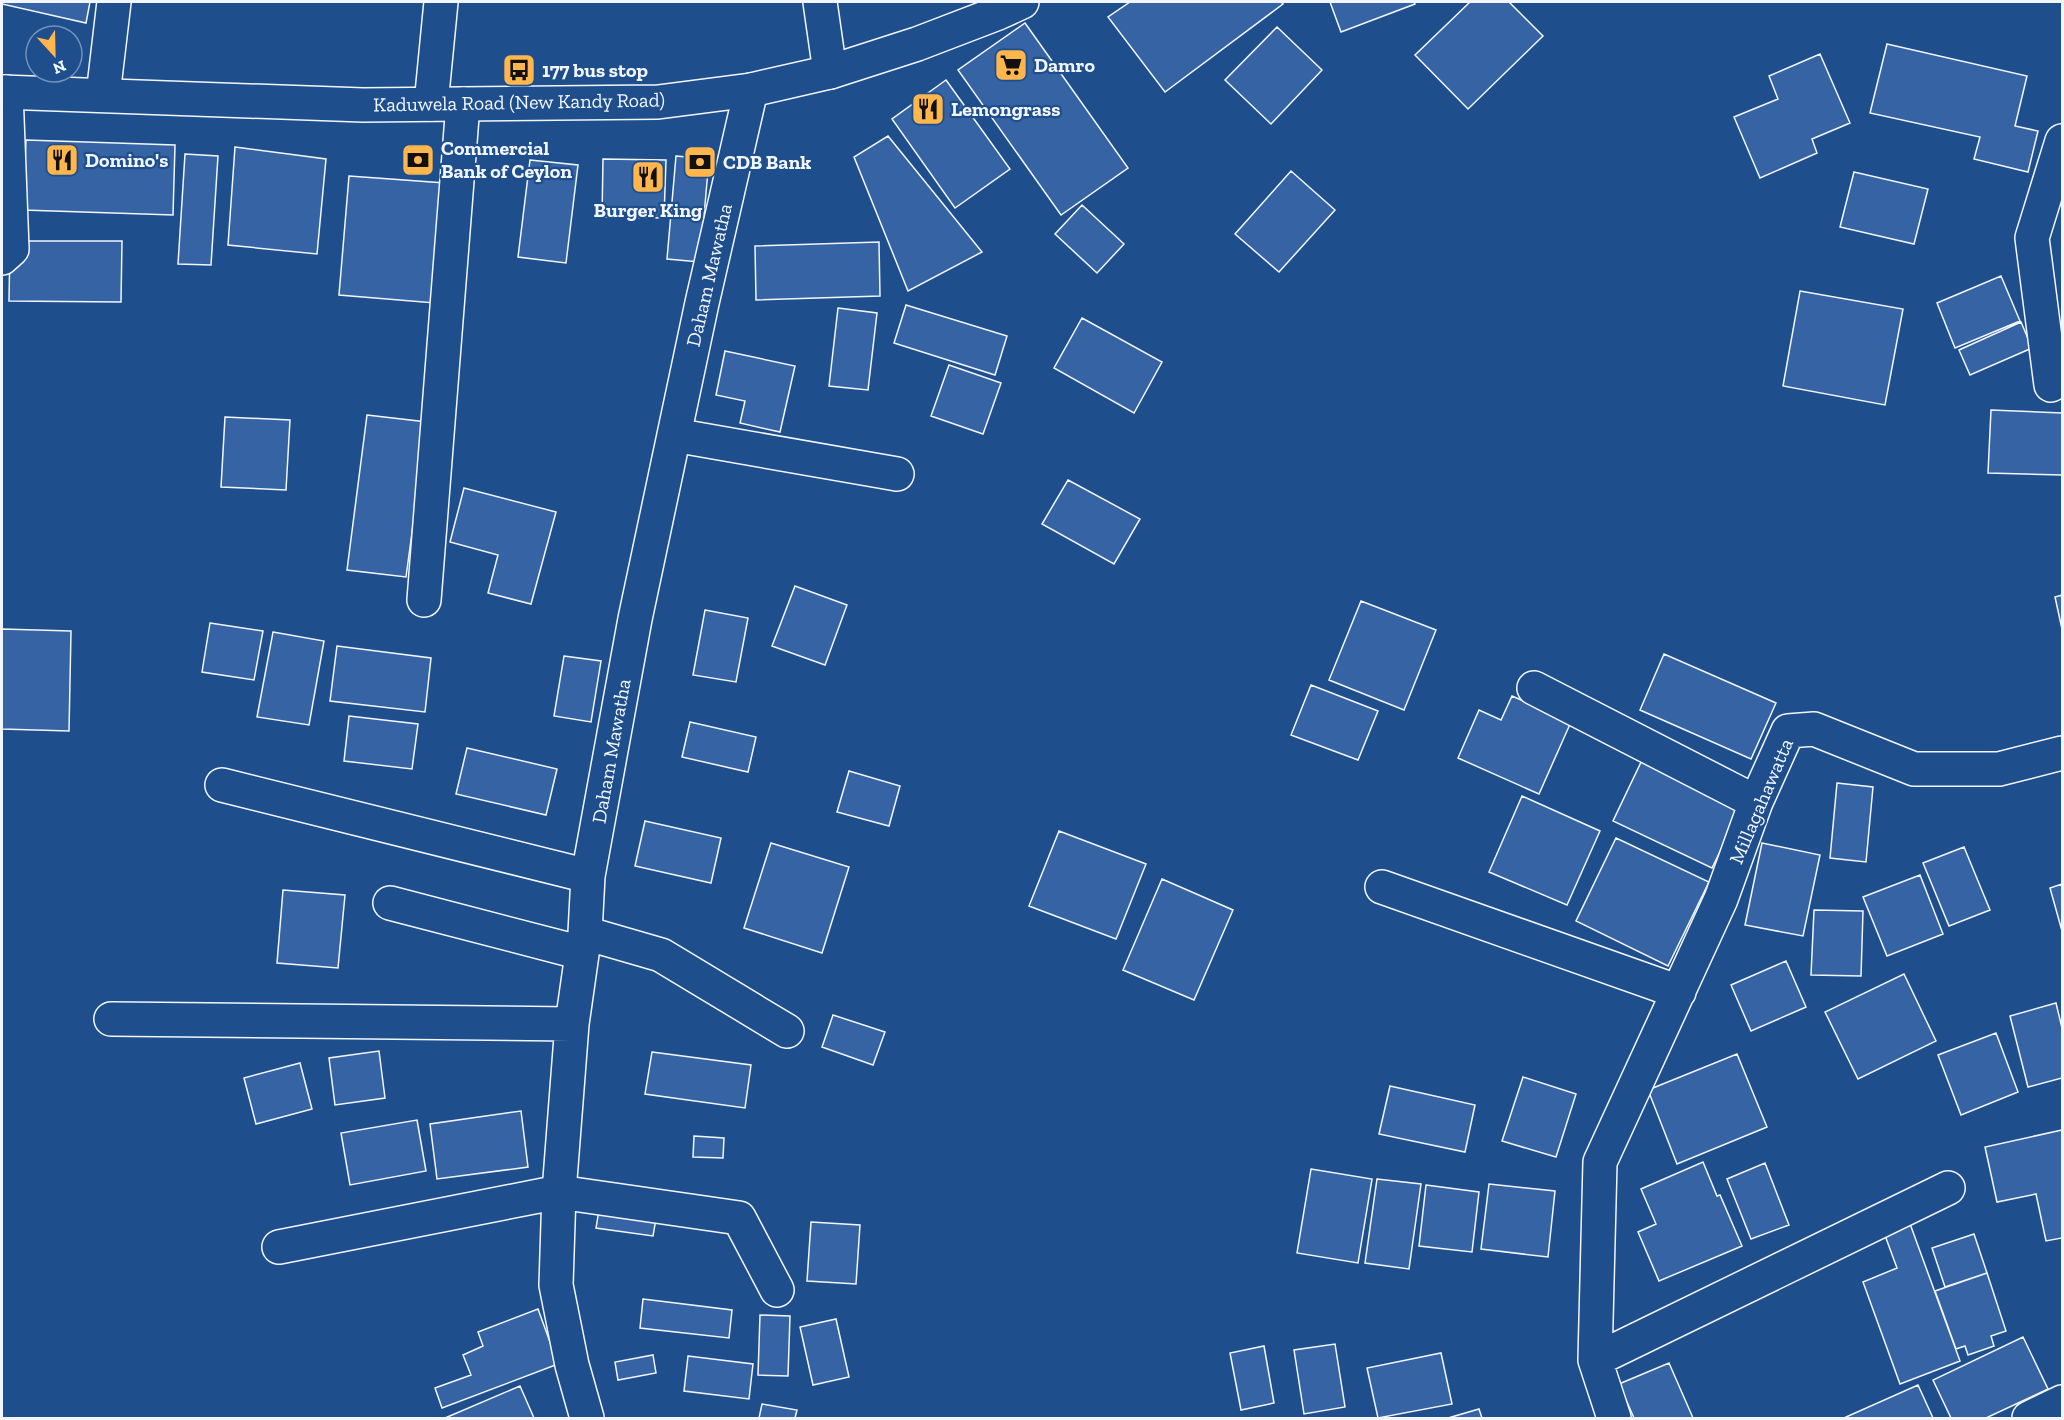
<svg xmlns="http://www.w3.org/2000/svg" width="2064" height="1420" font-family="'Zilla Slab',serif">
<rect width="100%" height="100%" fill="#1f4e8c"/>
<path fill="#3563a3" stroke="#f2f6ff" stroke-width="1.5" d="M2,2H90L86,23L2,4Z
M1130,2H1281L1283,4L1165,92L1108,17Z
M1330,2H1414L1415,4L1341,32Z
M1470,2H1509L1543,36L1468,109L1415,55Z
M1025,23L1128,168L1061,215L958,70Z
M1277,27L1322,70L1271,124L1225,80Z
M1887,44L2027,76L2015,126L2038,131L2028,172L1974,159L1980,137L1870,113Z
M1820,54L1850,123L1812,139L1817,153L1760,178L1734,117L1778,99L1769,76Z
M946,80L1010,169L955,208L892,119Z
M888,136L982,252L908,291L854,157Z
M26,140L175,145L173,215L23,210Z
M235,147L326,159L317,254L228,245Z
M185,154L218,156L211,265L178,264Z
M676,156L709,159L700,262L667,259Z
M603,159L666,160L664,218L602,217Z
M530,160L578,165L566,263L518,257Z
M1291,171L1335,210L1279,272L1235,234Z
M1854,172L1928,189L1914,244L1840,227Z
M349,176L445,183L435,303L339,295Z
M1082,205L1124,244L1097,273L1055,234Z
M10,241H122L121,302L9,301Z
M879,242L880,296L756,300L755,246Z
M2001,276L2020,321L1955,348L1937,303Z
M1800,291L1903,309L1885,405L1783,386Z
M906,305L1007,336L995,375L894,343Z
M838,308L877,313L868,390L829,386Z
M1082,318L1162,362L1134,413L1054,368Z
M2021,322L2032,348L1970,375L1959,350Z
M725,351L795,366L780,432L740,423L745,401L716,395Z
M949,365L1001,383L983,434L931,416Z
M1991,410L2062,413V475L1988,473Z
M367,415L427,422L406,577L347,570Z
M225,417L290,420L286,490L221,487Z
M1068,480L1140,519L1114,564L1042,524Z
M464,488L556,512L531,604L488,593L498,555L450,542Z
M795,586L847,605L825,665L772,646Z
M2062,595V629L2055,597Z
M1361,601L1436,630L1404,710L1329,680Z
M705,610L748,618L736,682L693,675Z
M210,623L263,631L254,680L202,672Z
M2,629L71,631L69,731L2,729Z
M273,632L324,641L309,725L257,717Z
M337,646L431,658L425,712L330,701Z
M1664,654L1776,703L1751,759L1640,710Z
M564,656L601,661L591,722L554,716Z
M1311,685L1378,711L1358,760L1291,735Z
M1512,696L1571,722L1539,794L1458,758L1479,710L1501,720Z
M349,716L418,724L412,769L344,761Z
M690,722L756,737L748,772L682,757Z
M467,748L557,769L546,815L456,794Z
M1643,758L1742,806L1712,868L1613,821Z
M849,771L900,786L889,826L837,812Z
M1837,783L1873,787L1866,862L1830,858Z
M1522,796L1600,831L1567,905L1489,872Z
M645,821L721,838L711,883L635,866Z
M1059,831L1146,864L1116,939L1029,906Z
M1616,838L1709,882L1668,966L1576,921Z
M771,843L849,867L822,953L744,928Z
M1762,843L1820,855L1803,936L1745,925Z
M1964,847L1990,910L1949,926L1923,863Z
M1920,875L1943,934L1887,956L1863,897Z
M1162,879L1233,910L1194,1000L1123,970Z
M2062,884V931L2050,888Z
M283,890L345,895L338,968L277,963Z
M1814,910L1863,911L1861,976L1811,975Z
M1786,961L1806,1007L1751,1031L1731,985Z
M1904,974L1936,1041L1858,1079L1825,1012Z
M2056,1003L2062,1028V1078L2028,1087L2010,1016Z
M833,1015L885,1032L873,1065L822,1047Z
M1996,1033L2018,1092L1961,1115L1938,1055Z
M379,1051L385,1098L335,1105L329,1058Z
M652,1052L751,1065L745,1108L645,1094Z
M1737,1054L1767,1127L1677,1164L1648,1090Z
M300,1063L312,1109L256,1124L244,1078Z
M1523,1077L1576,1094L1556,1157L1502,1141Z
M1390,1086L1475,1105L1465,1152L1379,1134Z
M521,1111L528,1167L437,1179L430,1124Z
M417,1120L426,1171L350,1185L341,1133Z
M2062,1130V1238L2046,1241L2036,1194L1997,1202L1985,1147Z
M694,1136L724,1138L723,1158L693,1157Z
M1703,1162L1717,1196L1720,1195L1742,1246L1659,1281L1638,1232L1656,1224L1641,1189Z
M1765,1163L1789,1225L1751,1239L1727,1179Z
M1311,1169L1372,1179L1358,1263L1297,1253Z
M1377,1179L1421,1184L1409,1269L1365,1263Z
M1489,1184L1555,1191L1548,1257L1481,1249Z
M1426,1185L1479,1192L1472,1252L1419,1246Z
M601,1198L658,1207L653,1236L596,1228Z
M1909,1221L1960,1361L1900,1384L1863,1282L1897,1268L1883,1230Z
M811,1222L860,1225L856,1284L807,1281Z
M1974,1234L1987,1273L1945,1287L1932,1248Z
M1987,1273L2006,1331L1991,1336L1994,1346L1968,1355L1965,1346L1956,1349L1935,1291Z
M643,1299L732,1310L729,1338L640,1328Z
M538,1309L558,1364L442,1408L435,1388L471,1375L463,1355L483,1346L478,1332Z
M760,1315L790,1316L788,1376L758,1375Z
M836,1319L849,1377L813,1385L800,1327Z
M2023,1337L2048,1389L1986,1418H1951L1933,1380Z
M1335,1344L1345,1407L1304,1414L1294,1350Z
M1264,1346L1274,1403L1241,1410L1230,1353Z
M1441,1353L1452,1404L1378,1418L1367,1368Z
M653,1355L656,1373L618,1380L615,1362Z
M688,1356L753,1364L749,1399L684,1391Z
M1669,1363L1693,1418H1634L1619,1384Z
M1918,1385L1933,1418H1847L1846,1417Z
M520,1386L534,1418H445Z
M762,1404L797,1410L795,1418H759Z
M1479,1409L1482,1418H1448Z"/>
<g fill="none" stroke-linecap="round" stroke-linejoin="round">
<g stroke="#f2f6ff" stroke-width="36">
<path id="minor" d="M820,2L830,72
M103,95L114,2
M431,104L441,2
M2,258L12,249L6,92
M2051,385L2032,238L2062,141
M674,435L897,474
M424,600L463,104
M1534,688L1756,802
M222,785L588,876
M1382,887L1679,992
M390,903L582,953
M585,933L661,955L787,1031
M111,1019L572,1024
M279,1247L559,1192L739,1218L777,1290
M1595,1360L1948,1188
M587,1418L572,1365L556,1285L559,1192L572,1024L585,933L588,876L635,619L702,303L751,90
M1614,1418L1595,1360L1600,1162L1721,899L1756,802L1788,731L1814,729L1914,769H1999L2062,753
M2029,1418L2062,1402"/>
</g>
<g stroke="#f2f6ff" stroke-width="36">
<path id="major" d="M2,92L363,105L658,102L751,90L830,72L917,44L998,13L1022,2"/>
</g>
<use href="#minor" stroke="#1f4e8c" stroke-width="33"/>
<use href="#major" stroke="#1f4e8c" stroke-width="33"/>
</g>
<defs>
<g id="supermarket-square" transform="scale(1.725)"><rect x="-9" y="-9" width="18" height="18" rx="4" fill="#ffb74d" stroke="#1f4e8c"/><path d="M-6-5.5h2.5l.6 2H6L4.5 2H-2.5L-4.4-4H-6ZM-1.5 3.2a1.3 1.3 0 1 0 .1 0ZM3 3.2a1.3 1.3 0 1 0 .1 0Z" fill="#111"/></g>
<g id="bus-square" transform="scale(1.725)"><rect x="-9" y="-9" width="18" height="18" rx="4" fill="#ffb74d" stroke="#1f4e8c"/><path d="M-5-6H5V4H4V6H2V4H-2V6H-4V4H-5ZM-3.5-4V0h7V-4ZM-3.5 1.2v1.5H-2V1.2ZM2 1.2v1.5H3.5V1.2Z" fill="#111"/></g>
<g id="restaurant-square" transform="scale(1.725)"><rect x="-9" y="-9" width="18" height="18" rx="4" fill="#ffb74d" stroke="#1f4e8c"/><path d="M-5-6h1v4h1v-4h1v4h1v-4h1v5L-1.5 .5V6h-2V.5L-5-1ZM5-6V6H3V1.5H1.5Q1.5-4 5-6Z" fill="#111"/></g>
<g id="bank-square" transform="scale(1.725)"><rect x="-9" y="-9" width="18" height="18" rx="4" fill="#ffb74d" stroke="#1f4e8c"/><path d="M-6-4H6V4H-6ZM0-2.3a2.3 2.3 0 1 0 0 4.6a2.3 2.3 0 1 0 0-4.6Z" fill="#111"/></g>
</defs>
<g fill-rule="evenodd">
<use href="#supermarket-square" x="1011" y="65"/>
<use href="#bus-square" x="519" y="70"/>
<use href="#restaurant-square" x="928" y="109"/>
<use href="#restaurant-square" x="62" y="160"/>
<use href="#bank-square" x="418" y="160"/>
<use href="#bank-square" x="700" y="162"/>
<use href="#restaurant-square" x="648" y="177"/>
</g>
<g text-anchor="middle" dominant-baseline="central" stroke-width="4.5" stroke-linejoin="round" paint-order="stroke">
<g font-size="20" font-weight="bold" fill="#f2f6ff" stroke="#1f4e8c" text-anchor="start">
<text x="1034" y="65">Damro</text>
<text x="542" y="70">177 bus stop</text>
<text x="951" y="109">Lemongrass</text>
<text x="441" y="148">Commercial<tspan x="441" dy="23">Bank of Ceylon</tspan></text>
<text x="85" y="160">Domino's</text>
<text x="723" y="162">CDB Bank</text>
<text x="648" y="210" text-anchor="middle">Burger King</text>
</g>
<g font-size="20" fill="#f2f6ff" stroke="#1f4e8c">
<text transform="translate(519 102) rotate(-1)">Kaduwela Road (New Kandy Road)</text>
<text transform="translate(709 275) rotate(-77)">Daham Mawatha</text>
<text transform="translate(611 751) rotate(-80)">Daham Mawatha</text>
<text transform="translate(1761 801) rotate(-67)">Millagahawatta</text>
</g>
</g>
<rect width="2064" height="1420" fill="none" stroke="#f2f6ff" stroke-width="6"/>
<g transform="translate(54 54) rotate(158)"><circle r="28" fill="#1f4e8c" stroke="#7391ba" stroke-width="1.5"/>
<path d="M0-4.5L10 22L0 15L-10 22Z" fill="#ffb74d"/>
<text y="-9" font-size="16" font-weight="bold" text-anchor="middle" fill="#f2f6ff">N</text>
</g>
</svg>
